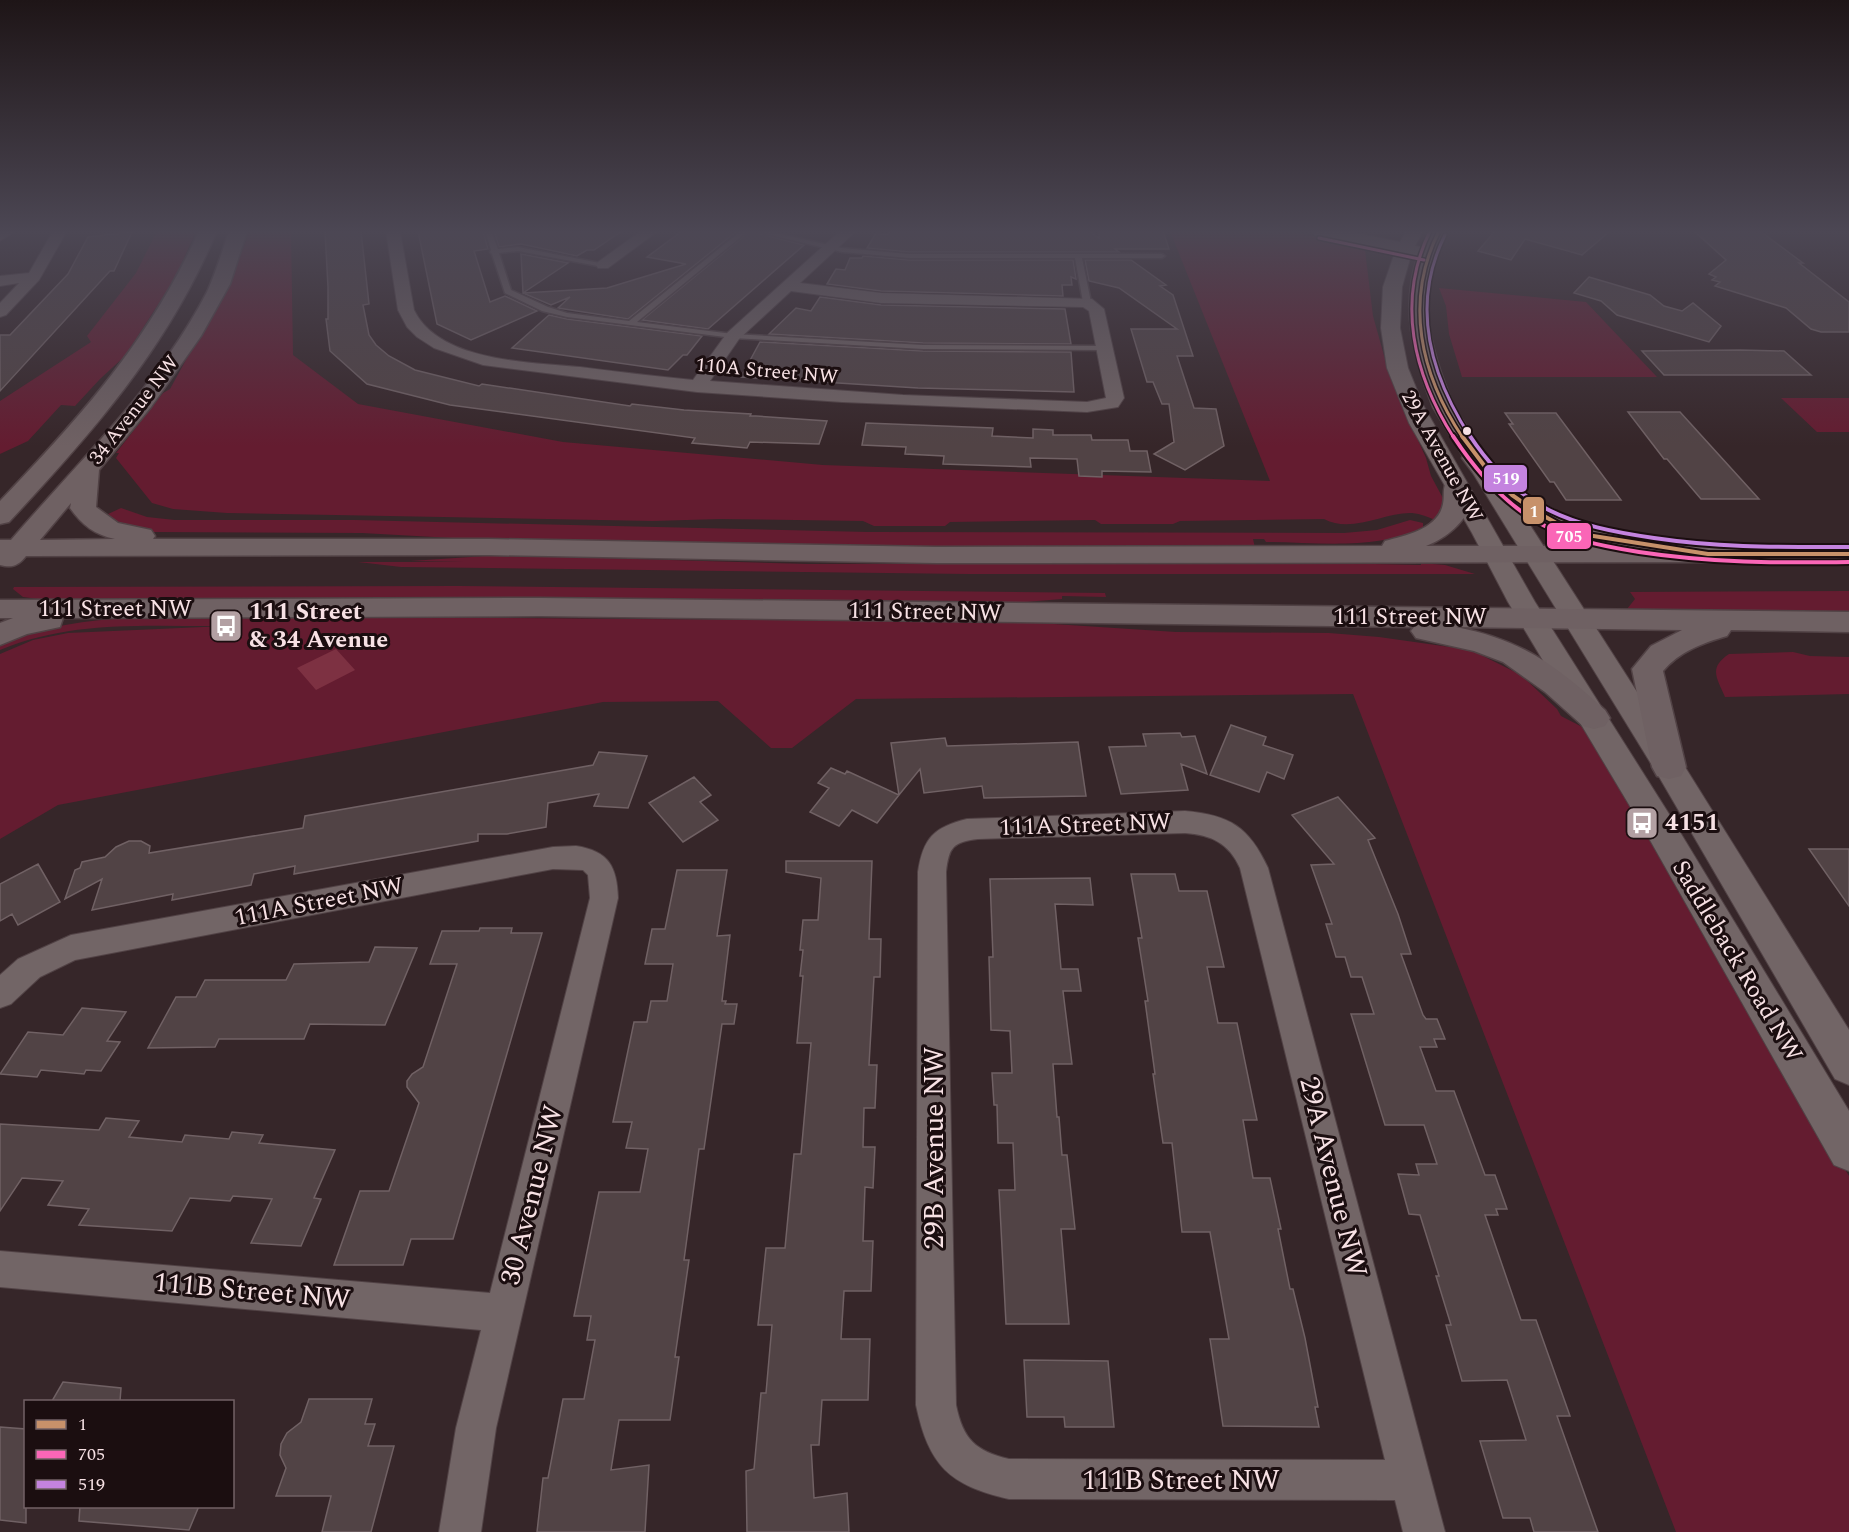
<svg xmlns="http://www.w3.org/2000/svg" width="1849" height="1532" font-family="Spectral,serif">
<rect width="100%" height="100%" fill="#362629"/>
<path fill="#641c30" d="M157,231H196L175,278L125,356L100,379L75,406L61,405L28,441L0,454V401L91,342L87,336L136,273Z
M250,231H291L293,355L358,404L563,442L823,465L1270,481L1170,231H1293L1365,250L1373,316L1390,377L1426,458L1431,476L1445,502V508L1435,520C1428,517 1421,514 1412,513C1384,512 1352,534 1324,519L1180,521L1173,524H1101L1095,520L950,522L945,526H874L863,521L720,519L653,521L227,513L173,509L152,503L116,458L119,453H116L163,393L170,389L232,276Z
M1439,288L1586,302L1657,377H1462L1449,334L1446,306Z
M1781,398H1849V432H1817Z
M121,508L147,517L175,520H355L868,532L1344,533L1377,530L1410,520L1423,523V527C1377,551 1317,542 1266,542L1264,539H1253L1255,548H948L452,538L362,533L154,532C136,530 117,530 106,515Z
M501,555L808,564L1329,563L1421,565V563L1445,565L1475,574H968L401,567L358,562H463L410,561Z
M458,586L1105,593L1106,597L1062,596V599L1014,603L514,598L46,600L23,597L13,589L14,587Z
M1849,591V613L1627,609L1635,599L1630,592Z
M368,617L1023,622L1176,632L1329,633L1379,637L1471,650L1521,675L1557,709L1561,716L1590,731L1849,1176V1532H1676L1353,694L856,699L792,748H771L718,701L603,702L58,805L0,839V654L33,640L68,633L226,626L238,618Z
M132,618H218L213,626C140,626 69,621 0,650V643C43,626 87,620 132,618Z
M1793,652L1810,656L1849,657V694L1725,697C1717,678 1708,668 1729,654Z"/>
<path fill="#7d3142" d="M336,649L355,670L316,690L297,668Z"/>
<path fill="#514345" stroke="#706164" stroke-width="1.5" d="M325,231H361L369,304L363,305L369,335L376,345L389,356L415,370L479,386L482,384L630,406L632,404L684,410L751,414L750,416H756L827,421L819,444L750,442L747,448L692,443L695,438L450,405L367,384L330,351L326,319H328V287Z
M418,231H483L488,249L474,251L490,302L505,296L537,311L471,340L437,324Z
M494,231H622L594,250H587L577,256L521,244L499,247Z
M682,231H737L628,319L558,308L570,297L551,305L523,293L607,288L686,264L647,257Z
M750,231L804,245L708,329L642,320Z
M890,231H1089L1099,238V231H1163L1169,249H1115L1119,252H909L867,248L876,233L888,235Z
M1495,231H1610L1582,255L1525,239L1511,260L1478,251Z
M1694,231H1760L1803,263H1799L1849,302V332H1821L1811,329L1786,308L1715,286L1720,282L1712,280L1716,277L1709,274L1726,260Z
M132,232L114,271H110L0,391V335H10L68,274L88,237Z
M521,254L568,263L523,293Z
M863,256L909,260H1073L1076,279L1071,277L1072,285H1062L1063,296L881,291L827,284L836,269L845,270L850,258H862Z
M1085,260H1131L1166,285L1160,286L1173,295L1193,356H1177L1194,408L1216,409L1224,446L1185,470L1154,454L1174,442L1169,404H1162L1153,382H1147L1131,329H1177L1119,288L1089,281Z
M1589,277L1650,295L1664,306L1682,311L1693,303L1721,326L1709,342L1617,315L1601,301L1574,293Z
M820,297L881,305L1065,309L1071,344L923,343L769,334L796,308L811,311Z
M549,315L567,319L702,336L687,355H683L668,370L512,348Z
M760,342L923,351L1071,352L1074,392L918,388L741,377Z
M1740,350L1784,351L1811,375H1664L1642,351Z
M1628,412H1680L1759,499H1701L1667,459H1664Z
M1505,413H1556L1621,500H1566L1554,482H1550L1509,424H1513Z
M866,423L993,428L992,436L1013,437L1033,438V429L1053,430V435H1091L1092,440H1128L1130,451H1147L1151,472L1102,471V477L1079,476L1077,459L1030,458L1031,467L943,464L944,456L905,454L906,447L862,445Z
M1231,725L1266,737L1263,745L1293,755L1284,779L1267,772L1259,792L1210,775Z
M1180,733L1182,737L1195,736L1207,774L1181,764L1188,790L1121,794L1109,747L1146,746L1143,734Z
M945,738L947,746L1078,742L1086,796L984,798L982,786L924,793L920,769L899,795L891,743Z
M599,752L647,756L628,808L594,806L599,794L548,803L546,827L507,834H478V841L294,874L295,866L254,874L251,885L172,900L173,894L92,910L102,879L65,899L75,870L80,868L82,862L105,857L116,847L129,841H141L150,846L149,853L303,828L305,816L593,765Z
M831,768L845,774L847,771L899,795L877,823L852,810L839,826L810,812L829,788L818,783Z
M694,777L711,795L700,802L718,820L683,842L649,803Z
M1338,797L1375,838L1368,840L1398,914L1411,954H1401L1423,1015L1426,1019H1437L1445,1039H1434L1437,1047H1420L1436,1091H1454L1485,1175H1495L1507,1209H1496L1498,1215H1485L1521,1320H1536L1570,1416H1557L1598,1532H1534L1530,1518H1503L1480,1441L1526,1440L1507,1380L1462,1381L1446,1325H1451L1436,1276H1439L1420,1215L1409,1214L1398,1174L1419,1175L1416,1164H1437L1424,1125H1385L1351,1014H1374L1362,977H1351L1345,957H1336L1326,924H1332L1311,865L1334,864L1292,815Z
M1809,849H1849V906Z
M786,861H872L869,939H881L880,977H874L869,1065H877L875,1108H864L863,1147H875L873,1188L865,1187L863,1241H873L871,1291H844L841,1339H870L868,1400H822L819,1445H811L814,1498L847,1493L849,1532H747L746,1471L754,1469L761,1393H766L772,1325H758L766,1248H785L794,1154H801L811,1043H797L803,976H800L803,950H800L803,920H818L821,878L786,872Z
M38,864L60,902L18,925L12,914L0,921V884Z
M677,870H727L717,936L730,935L722,1001H726L725,1004H737L734,1024H722L704,1149H699L684,1260H689L675,1357H679L670,1420H619L611,1470L649,1465L645,1532H537L543,1478H548L563,1399H584L595,1340H587L591,1316H574L599,1192H640L648,1149L626,1148L632,1122H613L634,1022H647L651,1001H667L673,964H645L652,929H665Z
M1131,874H1175L1179,891H1207L1224,967H1207L1218,1023H1237L1257,1120H1243L1253,1178H1270L1281,1229H1278L1290,1289H1293L1305,1338L1318,1407H1315L1319,1427L1223,1426L1210,1339H1229L1210,1232H1182L1172,1143H1163L1153,1074H1155L1145,1001H1148L1138,938H1142Z
M1090,878L1093,905L1055,904L1061,969H1078L1081,991H1063L1072,1064H1053L1057,1117H1059L1062,1155H1067L1075,1229H1061L1069,1324H1006L999,1190H1015L1013,1143H998L997,1105H994L992,1073H1012L1010,1031L991,1030L989,957H993L990,879Z
M480,928H512L511,933H542L453,1239H411L403,1265H334L360,1191H389L419,1103L407,1087V1081L412,1074L423,1067L457,964H430L442,931H479Z
M375,947L417,948L385,1025L310,1024L304,1039H219L215,1047L148,1048L176,997H196L205,980H286L294,964L369,962Z
M82,1008L126,1012L107,1041L120,1042L101,1071L86,1070L84,1074L41,1070L37,1077L0,1074L28,1032L63,1035Z
M106,1118L139,1121L129,1137L182,1142L185,1135L229,1139L232,1132L263,1135L259,1143L335,1150L314,1198L321,1199L301,1246L251,1243L272,1199L233,1196L230,1201L190,1198L172,1231L79,1225L89,1209L48,1205L63,1181L22,1178L0,1211V1124L99,1130Z
M1024,1360L1108,1361L1114,1427H1065L1064,1417H1027Z
M63,1382L121,1388L120,1401H52Z
M309,1399H372L365,1424H375L368,1446H394L371,1532H322L331,1496H276L286,1468L280,1455L281,1444L287,1433L301,1422Z
M0,1427L26,1429V1523L0,1520Z
M80,1506H199L189,1530L79,1521Z"/>
<g fill="none" stroke-linecap="round" stroke-linejoin="round">
<g stroke="#514245" stroke-width="3">
<path id="service" d="M485,231H491L498,249L518,247L605,264L606,265L603,267L518,251L499,253L511,290L548,307L567,313L629,321L741,231H748L637,322L733,334L923,345L1105,346L1109,348L1105,350L923,349L733,338L567,317L542,311L505,293L492,254L490,252L491,250Z
M754,231H767L842,248L909,254H1162L1165,256L1162,258H1082L1091,302L1087,304L1083,302L1075,258H909L842,252Z"/>
</g>
<g stroke="#514245" stroke-width="2">
<path id="minor" d="M0,231H16L0,241Z
M53,231H67L39,280L6,315L0,317V303L19,283L0,286V276L29,273Z
M386,231H400L414,310C439,362 530,362 580,367C618,372 655,376 693,380L727,333L840,231H856L800,283L881,293L1092,299L1104,309L1124,398L1118,407L1087,412L842,402L697,392L483,365L434,348L417,337L407,327L398,310ZM791,291L881,303L1083,307L1089,311L1106,398L1087,402L903,395L710,381L739,339Z
M641,231H658L608,268H598L596,265L598,262Z
M1185,811C1230,815 1249,827 1268,868L1445,1532H1403L1395,1500L1009,1499C949,1485 929,1466 916,1405L918,872C923,838 934,827 967,819ZM1185,833C1211,835 1229,843 1240,868L1385,1460L1009,1459C975,1451 963,1439 956,1405L946,872C949,847 953,842 978,839Z
M576,846C609,851 617,867 618,898L496,1428L481,1532H439L456,1428L481,1330L0,1287V1251L490,1293L590,898L588,875L583,870L553,869L75,960L40,977L11,1004L0,1008V975L18,959L71,935L553,847Z"/>
</g>
<g stroke="#514245" stroke-width="2">
<path id="tertiary" d="M1313,231H1347L1400,242L1406,231H1423L1415,246L1421,247L1430,231H1447C1414,293 1429,347 1455,408L1680,759L1849,1030V1085L1835,1079L1658,775L1433,408C1413,359 1400,309 1417,257L1411,255L1402,287L1400,328L1408,368L1423,405L1535,602L1669,814L1849,1111V1171L1834,1165L1646,833L1508,602L1472,533L1409,423L1387,368L1381,328L1383,287L1395,252L1315,235Z"/>
</g>
<g stroke="#514245" stroke-width="3">
<path id="secondary" d="M199,231H217C168,347 94,431 9,522L0,524V501C82,415 149,341 199,231Z
M229,231H247L230,284L201,336L151,407L99,470L96,507L118,523L151,530L155,536L153,539H489L936,547L1382,546L1385,541C1407,535 1438,529 1443,504C1445,495 1442,488 1447,481L1456,478L1465,481C1484,509 1450,537 1426,546H1602C1547,534 1494,505 1462,458L1465,453C1487,447 1501,473 1517,486C1550,513 1585,525 1626,535L1630,541L1627,546H1849V562L936,563L489,555L26,556C18,566 12,568 0,565V540H11C79,461 159,385 207,292C216,272 222,252 229,231ZM71,503L70,508C82,525 95,535 115,539L40,540Z
M540,598L1849,612V632L1731,630L1727,636C1703,643 1680,651 1663,671L1686,767L1681,776L1669,779L1657,776L1652,767L1632,669L1651,646L1682,630L1456,627C1522,640 1556,665 1605,710L1610,718L1605,726L1594,729L1583,726L1545,692L1503,662L1474,651L1416,638L1411,631L1414,627L540,616L63,618L60,627L27,634L0,645V623L13,618H0V600Z"/>
</g>
<use href="#service" fill="#726566" fill-rule="evenodd"/>
<use href="#minor" fill="#726566" fill-rule="evenodd"/>
<use href="#tertiary" fill="#726566" fill-rule="evenodd"/>
<use href="#secondary" fill="#6f6163" fill-rule="evenodd"/>
<g stroke="#1b0e10" stroke-width="6">
<path id="bus-1-far1" d="M1439,231C1404,301 1420,374 1463,438"/>
</g>
<g stroke="#1b0e10" stroke-width="8">
<path id="bus-1" d="M1462,436L1492,476L1512,495L1535,511L1560,525L1587,535L1708,554H1849"/>
</g>
<g stroke="#1b0e10" stroke-width="6">
<path id="bus-2-far1" d="M1430,231C1396,301 1413,374 1454,438
M1319,238L1424,260"/>
</g>
<g stroke="#1b0e10" stroke-width="8">
<path id="bus-2" d="M1453,436C1474,468 1498,497 1531,518C1564,539 1601,546 1639,552C1712,563 1776,563 1849,562"/>
</g>
<g stroke="#1b0e10" stroke-width="6">
<path id="bus-3-far1" d="M1445,235C1410,305 1430,375 1471,438"/>
</g>
<g stroke="#1b0e10" stroke-width="8">
<path id="bus-3" d="M1470,436C1519,510 1571,526 1654,538C1721,548 1781,547 1849,547"/>
</g>
<use href="#bus-1-far1" stroke="#c7916a" stroke-width="3"/>
<use href="#bus-1" stroke="#c7916a" stroke-width="4"/>
<use href="#bus-2-far1" stroke="#fa66b7" stroke-width="3"/>
<use href="#bus-2" stroke="#fa66b7" stroke-width="4"/>
<use href="#bus-3-far1" stroke="#c483df" stroke-width="3"/>
<use href="#bus-3" stroke="#c483df" stroke-width="4"/>
</g>
<linearGradient id="sky" x2="0" y2="1"><stop stop-color="#1e1517"/><stop offset="0.52" stop-color="#4c4754"/><stop offset="1" stop-color="#4c4754" stop-opacity="0"/></linearGradient>
<rect width="1849" height="446" fill="url(#sky)"/>
<defs>
<g id="bus-square" transform="scale(1.725)"><rect x="-9" y="-9" width="18" height="18" rx="4" fill="#b3a0a3" stroke="#1b0e10"/><path d="M-5-6H5V4H4V6H2V4H-2V6H-4V4H-5ZM-3.5-4V0h7V-4ZM-3.5 1.2v1.5H-2V1.2ZM2 1.2v1.5H3.5V1.2Z" fill="#fff"/></g>
</defs>
<g fill-rule="evenodd">
<use href="#bus-square" x="226" y="626"/>
<use href="#bus-square" x="1642" y="823"/>
</g>
<circle fill="#f7e1e4" stroke="#1b0e10" stroke-width="2" cx="1467" cy="431" r="5"/>
<g text-anchor="middle" dominant-baseline="central" stroke-width="6" stroke-linejoin="round" paint-order="stroke">
<g font-size="20" fill="#f7e1e4" stroke="#1b0e10">
<text transform="translate(767 371) rotate(5)">110A Street NW</text>
<text transform="translate(134 410) rotate(-52)">34 Avenue NW</text>
<text transform="translate(1442 456) rotate(61)">29A Avenue NW</text>
</g>
<g font-size="24" fill="#f7e1e4" stroke="#1b0e10">
<text x="115" y="609">111 Street NW</text>
<text transform="translate(925 612) rotate(1)">111 Street NW</text>
<text x="1410" y="617">111 Street NW</text>
<text transform="translate(1085 825) rotate(-2)">111A Street NW</text>
<text transform="translate(319 902) rotate(-11)">111A Street NW</text>
<text transform="translate(1737 961) rotate(59)">Saddleback Road NW</text>
</g>
<g font-size="24" font-weight="bold" fill="#f7e1e4" stroke="#1b0e10" text-anchor="start">
<text x="249" y="612">111 Street<tspan x="249" dy="28">&amp; 34 Avenue</tspan></text>
<text x="1665" y="823">4151</text>
</g>
<g font-size="28" fill="#f7e1e4" stroke="#1b0e10">
<text transform="translate(934 1148) rotate(-90)">29B Avenue NW</text>
<text transform="translate(1333 1177) rotate(76)">29A Avenue NW</text>
<text transform="translate(532 1195) rotate(-76)">30 Avenue NW</text>
<text transform="translate(252 1291) rotate(5)">111B Street NW</text>
<text x="1181" y="1480">111B Street NW</text>
</g>
</g>
<g stroke="#1b0e10" stroke-width="2">
<rect x="1483" y="464" width="45" height="29" rx="6" fill="#c483df"/>
<rect x="1522" y="496" width="23" height="29" rx="6" fill="#c7916a"/>
<rect x="1546" y="522" width="46" height="28" rx="6" fill="#fa66b7"/>
</g>
<g font-size="16" text-anchor="middle" font-weight="bold" fill="#fff">
<text x="1506" y="484">519</text>
<text x="1534" y="517">1</text>
<text x="1569" y="542">705</text>
</g>
<rect x="24" y="1400" width="210" height="108" fill="#1b0e10" stroke="#736265" stroke-width="1.5"/>
<rect x="36" y="1420" width="30" height="9" fill="#c7916a" stroke="#736265" stroke-width="1.5"/>
<text x="78" y="1430" font-size="18" fill="#f7e1e4">1</text>
<rect x="36" y="1450" width="30" height="9" fill="#fa66b7" stroke="#736265" stroke-width="1.5"/>
<text x="78" y="1460" font-size="18" fill="#f7e1e4">705</text>
<rect x="36" y="1480" width="30" height="9" fill="#c483df" stroke="#736265" stroke-width="1.5"/>
<text x="78" y="1490" font-size="18" fill="#f7e1e4">519</text>
</svg>
